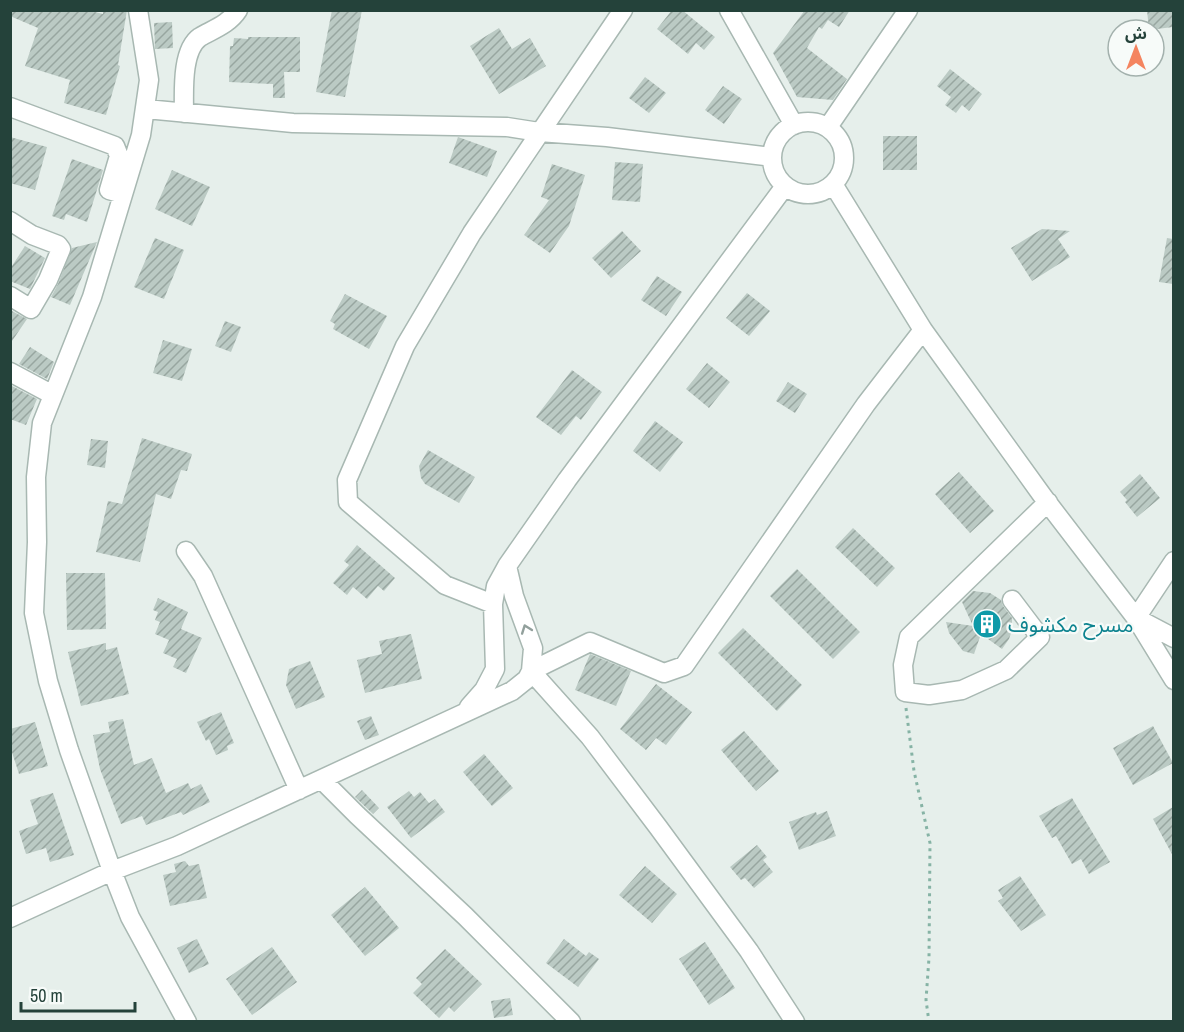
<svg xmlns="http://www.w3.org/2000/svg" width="1184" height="1032" font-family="'Archivo Narrow','Noto Sans Arabic',sans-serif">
<defs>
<pattern id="building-hatch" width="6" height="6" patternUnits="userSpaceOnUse" patternTransform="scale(1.5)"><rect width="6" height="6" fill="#bbcac4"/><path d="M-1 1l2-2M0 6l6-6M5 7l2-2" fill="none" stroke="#98a6a0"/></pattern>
</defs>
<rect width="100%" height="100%" fill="#e6efeb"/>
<path fill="url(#building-hatch)" d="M10,10H87L103,14V10H127L118,65L120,66L106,115L64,103L70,80L25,66L38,28L10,16Z
M332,10H362L345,97L316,92Z
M672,10H682L715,37L704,50L696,43L688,54L657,29Z
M805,10H850L839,27L828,20L822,29L819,27L807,48L847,79L833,100L797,97L773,53Z
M1147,10H1173V27L1149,30Z
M172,22L173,48L155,49L154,23Z
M499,28L512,49L530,38L546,66L499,94L470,46Z
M248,37H300V72H284L285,98H273V84L229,82L230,46H233L234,38L248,39Z
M950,69L982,94L969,111L962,105L956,113L945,105L951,97L937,86Z
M645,77L666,93L649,113L629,98Z
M723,86L742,99L724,124L705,110Z
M883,136H917V170H883Z
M10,137L47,147L35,190L10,183Z
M458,137L497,151L487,177L449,163Z
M72,159L103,170L87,222L66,214L64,220L52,216Z
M615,162L643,164L640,202L612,200Z
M552,164L585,175L569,226L550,253L524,235L549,200L541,197Z
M172,170L210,187L192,226L155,209Z
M1042,229L1070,231L1058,239L1070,257L1032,281L1011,248Z
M622,231L641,251L611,278L592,258Z
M155,238L184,250L164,299L134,287Z
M1167,238L1173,239V284L1159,282Z
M97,242L70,305L51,297L58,284L72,248Z
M25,246L45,258L30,289L10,281V269Z
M657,276L682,292L666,316L641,300Z
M747,293L770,311L749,336L726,318Z
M345,294L387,316L369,349L333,329L335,324L330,321Z
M10,310L27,319L10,344Z
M225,321L241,327L231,352L215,346Z
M163,340L192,349L182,381L153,373Z
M30,347L54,362L47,379L19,364Z
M707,363L730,382L709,408L686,389Z
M572,370L602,392L581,420L576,416L561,435L536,417Z
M788,382L807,394L795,413L776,401Z
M10,385L37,399L26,425L10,419Z
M655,421L683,442L660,472L633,451Z
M142,438L192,454L187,471L181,470L171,499L156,494L140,562L96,552L108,501L122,504Z
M91,439L108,441L105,468L87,465Z
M428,450L475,477L459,503L425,484L421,478L419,466Z
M959,472L994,511L970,533L935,494Z
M1140,474L1160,498L1137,517L1125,502L1127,500L1120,492Z
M853,528L895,568L877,587L835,547Z
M357,545L395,578L384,591L378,586L367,599L353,587L347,595L333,583L349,565L344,561Z
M797,569L860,632L833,659L770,596Z
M66,573H105L106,629L67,630Z
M973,591L990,593L1001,600L1003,606L1012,618V630L1009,639L1002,649L981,634L974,654L963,651L949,633L946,622L973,626L962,602Z
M158,598L188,612L181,629L202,638L186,673L173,667L177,659L163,653L169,640L155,634L160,622L155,620L158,612L153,610Z
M743,628L802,685L777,711L718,653Z
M411,634L422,679L365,693L357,660L382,654L379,641Z
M106,643V650L117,647L129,694L81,706L68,652Z
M590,654L631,671L616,706L575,690Z
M310,661L325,697L296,709L286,685L289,669Z
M656,684L692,712L666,745L656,738L646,750L620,729Z
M221,712L234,743L227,746L228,750L216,755L209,739L206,741L197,722Z
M371,716L379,735L365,740L357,721Z
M123,719L134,765L152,758L166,793L188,783L191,789L201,784L210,802L183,815L181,812L146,825L142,816L121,824L100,769L93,735L110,732L108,722Z
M35,722L48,766L19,774L10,746V729Z
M1153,726L1173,763L1133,785L1113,748Z
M744,731L779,771L756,791L721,750Z
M484,754L513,788L492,806L463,772Z
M362,790L379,808L373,814L355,797Z
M409,791L414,797L420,792L429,803L435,799L445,812L411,838L387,807Z
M53,793L74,855L50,862L46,848L26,854L19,831L38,824L30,800Z
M1072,798L1110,862L1089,874L1081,859L1072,864L1056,836L1052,838L1039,816Z
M1173,807V856L1153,819Z
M827,811L836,836L799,850L789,822L816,812L817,815Z
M757,845L767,857L763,860L773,872L754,888L745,878L741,880L730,867Z
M185,861L189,866L199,864L207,898L170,906L163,875L176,872L174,864Z
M645,866L677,894L652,923L619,895Z
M1020,876L1046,915L1021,931L998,901L1003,898L998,890Z
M365,887L399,928L365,956L331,915Z
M197,939L209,964L189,973L177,948Z
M564,939L586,956L589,952L599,959L578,987L546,963Z
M705,942L735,988L709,1005L679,959Z
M272,947L297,982L252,1015L226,979Z
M445,949L482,984L454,1012L449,1007L439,1018L413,993L422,984L416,978Z
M510,998L513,1015L494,1018L491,1001Z"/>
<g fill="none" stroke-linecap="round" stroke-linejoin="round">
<g stroke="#a8b8b2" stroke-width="21">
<path id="minor" d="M138,10L149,80L141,135L92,297L42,423L36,477L37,542L34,613L48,681L69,750L112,871L130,917L187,1022
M729,10L794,125
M10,107L115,146L119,156L109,190L123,194
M146,109L293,123L507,127L539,132L607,137L772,157
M184,113C184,93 181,50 200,37C214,29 229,24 238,10
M772 158a36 36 0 1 1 72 0a36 36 0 1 1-72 0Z
M828,127L908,10
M833,184L923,330L1044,498L1136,618L1174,680
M10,221L32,235L58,245L61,249L48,280L31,309L10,296
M10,372L53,395
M186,551L203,576L299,790
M1174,561L1136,618L1174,638
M1012,600L1040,637L1006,670L962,690L929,695L905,692L903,665L909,637L1048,502
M493,604L445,585L348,502L347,480L405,346L472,233L623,10
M469,707L484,690L495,669L493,604L496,586L507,566L567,480L785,186
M322,780L357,815L465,916L571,1022
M10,918L112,871L177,846L512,691L527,679L531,671L533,648L514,596L507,566
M795,1022L749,951L658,827L590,737L531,671L590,642L664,673L684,666L866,404L923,330"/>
</g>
<path stroke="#86b3a5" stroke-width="3" stroke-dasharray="3 4.5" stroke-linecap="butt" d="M906,708L914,771L930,843L929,958L926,1000L929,1022"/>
<use href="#minor" stroke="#fff" stroke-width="18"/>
</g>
<defs><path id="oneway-chevron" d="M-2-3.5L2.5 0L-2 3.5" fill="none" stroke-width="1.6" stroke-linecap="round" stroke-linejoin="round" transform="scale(1.5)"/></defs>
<use stroke="#92a09c" href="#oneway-chevron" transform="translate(526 629) rotate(-110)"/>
<defs>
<g id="building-disc" transform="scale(1.5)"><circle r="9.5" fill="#0f9aa8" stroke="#f7fbf9"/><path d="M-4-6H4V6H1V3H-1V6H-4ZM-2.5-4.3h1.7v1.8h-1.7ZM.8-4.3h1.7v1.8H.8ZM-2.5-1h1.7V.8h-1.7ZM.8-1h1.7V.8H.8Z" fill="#fff"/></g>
</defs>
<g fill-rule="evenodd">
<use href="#building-disc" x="987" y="624"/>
</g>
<g text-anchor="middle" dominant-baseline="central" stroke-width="4.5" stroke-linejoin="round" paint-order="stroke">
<g font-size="21" fill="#0d838f" stroke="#f7fbf9" text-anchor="start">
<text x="1008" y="624">مسرح مكشوف</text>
</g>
</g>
<rect width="1184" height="1032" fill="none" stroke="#24423a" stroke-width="24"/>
<g transform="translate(1136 48)"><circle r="28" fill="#f7fbf9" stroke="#a3b1ad" stroke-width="1.5"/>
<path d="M0-4.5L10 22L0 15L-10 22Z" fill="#f4845f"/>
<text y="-9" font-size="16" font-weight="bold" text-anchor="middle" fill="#24423a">ش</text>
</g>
<path d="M21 1002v9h114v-9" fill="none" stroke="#24423a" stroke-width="3"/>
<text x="30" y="1002" font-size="18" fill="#24423a" stroke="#f7fbf9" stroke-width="4.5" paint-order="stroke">50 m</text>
</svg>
